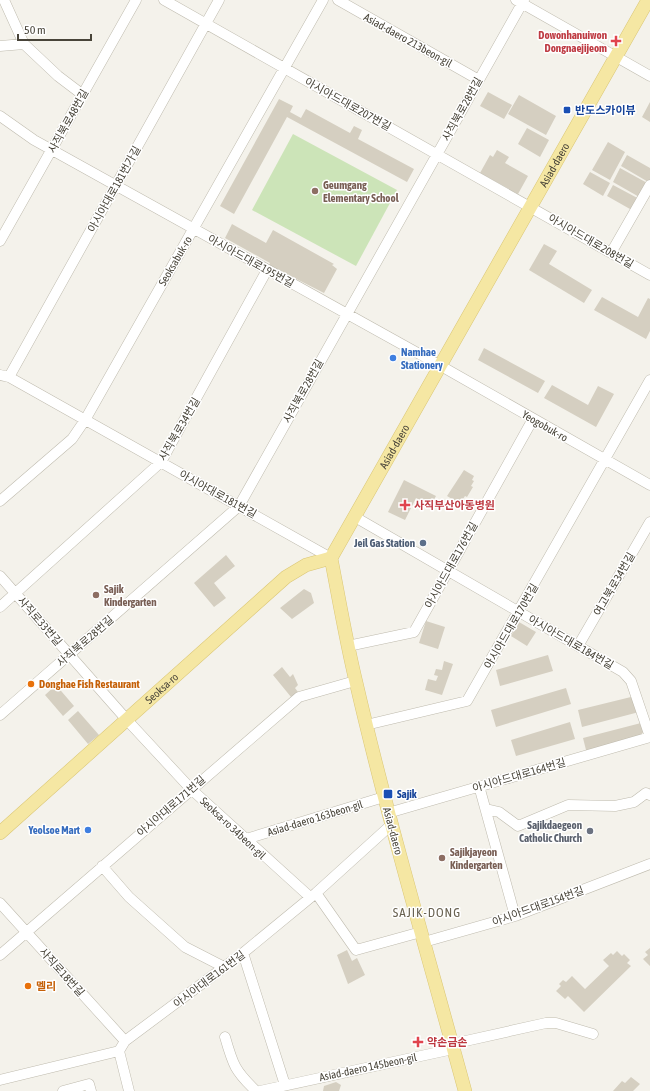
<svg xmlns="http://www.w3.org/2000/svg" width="650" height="1091" font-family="'Asap Condensed','Noto Sans KR',sans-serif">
<rect width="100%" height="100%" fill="#f4f2eb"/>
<path fill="#cce4b8" d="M293,134L397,190L356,266L252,210Z"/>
<path fill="#d5cfc1" d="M488,92L512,105L504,119L480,106Z
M519,95L556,116L546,135L508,114Z
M279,99L293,106L290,112L301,118L306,109L350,133L354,126L362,130L358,139L414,169L407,182L287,117L234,214L220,206Z
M650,102V122L642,117Z
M527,128L549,140L540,157L518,144Z
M608,142L625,152L610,180L592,170Z
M497,150L509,157L505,163L528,176L518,194L480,173L490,155L493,157Z
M627,155L650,168V183L621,166Z
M620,168L649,184L641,198L613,182Z
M590,172L610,183L603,196L583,184Z
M613,185L643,201L637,213L607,196Z
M232,224L266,243L273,230L334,264L332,265L337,269L324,293L269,265L270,263L225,238Z
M544,244L557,251L549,264L592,290L584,303L529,270Z
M602,297L638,317L648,298L650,299V331L646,339L594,310Z
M484,348L545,381L538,393L478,360Z
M552,385L588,405L598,386L614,394L596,427L544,398Z
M464,470L474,476L472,480L474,481L471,486L473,487L467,497L465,496L461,502L459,500L457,502L447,496Z
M404,480L436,496L431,505L416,498L405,520L388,512Z
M226,555L235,566L214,583L226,598L214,607L194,583Z
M304,589L311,593L314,603L292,619L280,608Z
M426,621L445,627L438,649L419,643Z
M519,622L536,632L527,646L511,636Z
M548,655L553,671L500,686L496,670Z
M444,661L453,664L442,695L425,690L428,679L436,681L438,676L434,675L436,669L442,670Z
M282,667L290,677L293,674L298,685L295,688L298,692L291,697L273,675Z
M56,685L74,706L63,716L45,695Z
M566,688L571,704L496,727L491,710Z
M635,696L639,712L582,727L578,710Z
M78,711L99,735L88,744L68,720Z
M570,722L575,739L516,756L511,740Z
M641,723L643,732L640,737L587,754L583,738Z
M650,948V966L643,959L648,955L645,952Z
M347,950L352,961L357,958L365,975L348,984L337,955Z
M617,951L622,956L624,954L630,960L627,963L631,966L584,1012L568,996L565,999L556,991L561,986L559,984L563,980L566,982L572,976L585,989L609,966L603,960L611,953L613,955Z
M631,1077L640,1084L633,1091H613L622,1081L625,1083Z
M336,1082L341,1085L339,1091H323L324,1086Z"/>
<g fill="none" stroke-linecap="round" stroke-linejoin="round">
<g stroke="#bfbbae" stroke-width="11">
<path id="minor" d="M4,0L24,44L58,76L83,95
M164,0L650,275
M338,0L479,80
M516,0L650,76
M0,46L24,44
M0,116L34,140L441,366L650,485
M0,241L136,0
M611,253L650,185
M0,375L9,377L331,558
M9,377L219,0
M0,501L72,439L85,420L323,0
M355,517L623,672L631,681L650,737
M0,576L127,720L191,789L310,897
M0,607L161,462L267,270
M348,646L414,632L533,419
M578,646L650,522
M0,715L239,506L524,0
M366,725L467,701L650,380
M479,786L515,916
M486,809L499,812L518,826L568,805L615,806L634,802L646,793L650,795
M388,813L650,737
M246,839L384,797
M102,866L129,897L185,947L224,967
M316,893L356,950L421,932
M0,903L125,1041
M424,942L515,916L650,864
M243,953L285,1085
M0,955L299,697L355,681
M225,1037C233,1065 235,1071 256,1091
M452,1044L546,1023H556L593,1034
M119,1051L129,1091
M0,1080L119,1051L125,1041L243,953L316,893L391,825
M63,1091L89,1084L91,1091
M260,1091L453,1049"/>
</g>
<g stroke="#dac674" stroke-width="14">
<g id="major">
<path id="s1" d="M0,833L286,577L306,565L331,558"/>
<path id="s2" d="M465,1091C428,955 388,820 356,682C346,641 339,599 331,558L648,0"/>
</g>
</g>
<use href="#minor" stroke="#fff" stroke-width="10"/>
<use href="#major" stroke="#f5e7a3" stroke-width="13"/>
</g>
<g fill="#e0444e" stroke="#fff" stroke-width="1.5">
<path d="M614 35h4v4h4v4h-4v4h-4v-4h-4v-4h4z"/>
<path d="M403 499h4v4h4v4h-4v4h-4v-4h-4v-4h4z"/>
<path d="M416 1036h4v4h4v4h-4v4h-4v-4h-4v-4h4z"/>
</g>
<g fill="#1a4fb4" stroke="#fff" stroke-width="1.5">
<rect x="563" y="106" width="8" height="8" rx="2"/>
<rect x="383" y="789" width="10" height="10" rx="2"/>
</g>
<g fill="#8d6e63" stroke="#fff" stroke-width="1.5">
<circle cx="315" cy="191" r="4"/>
<circle cx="96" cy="595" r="4"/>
<circle cx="442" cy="858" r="4"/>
</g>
<g fill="#3f7fe0" stroke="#fff" stroke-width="1.5">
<circle cx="393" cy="358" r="4"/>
<circle cx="88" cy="830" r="4"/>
</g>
<circle fill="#5c6f8a" stroke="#fff" stroke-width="1.5" cx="423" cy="543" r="4"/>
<g fill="#e8710a" stroke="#fff" stroke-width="1.5">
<circle cx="31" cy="684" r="4"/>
<circle cx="28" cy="986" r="4"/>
</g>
<circle fill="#6b7280" stroke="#fff" stroke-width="1.5" cx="590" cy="831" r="4"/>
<g text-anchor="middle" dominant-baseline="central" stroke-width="3" stroke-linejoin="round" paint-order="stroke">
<g font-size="11" font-weight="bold" fill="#be3a42" stroke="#fff" text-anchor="start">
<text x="607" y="35" text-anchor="end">Dowonhanuiwon<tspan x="607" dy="13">Dongnaejijeom</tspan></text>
<text x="414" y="505">사직부산아동병원</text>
<text x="427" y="1042">약손금손</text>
</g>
<g font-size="11" fill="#484439" stroke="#fff">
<text transform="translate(408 40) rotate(29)">Asiad-daero 213beon-gil</text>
<text transform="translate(348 104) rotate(29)">아시아드대로207번길</text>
<text transform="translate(462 109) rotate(-61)">사직북로28번길</text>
<text transform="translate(68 121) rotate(-61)">사직북로48번길</text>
<text stroke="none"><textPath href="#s2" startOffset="1002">Asiad-daero</textPath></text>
<text transform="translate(114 189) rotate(-61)">아시아대로181번가길</text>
<text transform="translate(591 241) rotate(30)">아시아드대로208번길</text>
<text transform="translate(175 261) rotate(-60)">Seoksabuk-ro</text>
<text transform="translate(251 261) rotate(29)">아시아드대로195번길</text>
<text transform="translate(303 391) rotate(-61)">사직북로28번길</text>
<text transform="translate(545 426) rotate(30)">Yeogobuk-ro</text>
<text transform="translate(179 429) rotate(-60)">사직북로34번길</text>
<text stroke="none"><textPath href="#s2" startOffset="678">Asiad-daero</textPath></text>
<text transform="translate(218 494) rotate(29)">아시아대로181번길</text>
<text transform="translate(451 565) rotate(-61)">아시아드대로176번길</text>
<text transform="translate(614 584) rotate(-60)">여고북로34번길</text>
<text transform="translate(40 621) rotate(49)">사직로33번길</text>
<text transform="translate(511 626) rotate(-60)">아시아드대로170번길</text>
<text transform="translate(85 641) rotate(-41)">사직북로28번길</text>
<text transform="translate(571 642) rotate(30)">아시아드대로184번길</text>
<text stroke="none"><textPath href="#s1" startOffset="217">Seoksa-ro</textPath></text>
<text transform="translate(519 775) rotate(-16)">아시아드대로164번길</text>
<text transform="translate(171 806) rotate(-41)">아시아대로171번길</text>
<text transform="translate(315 818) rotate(-17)">Asiad-daero 163beon-gil</text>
<text transform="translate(233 828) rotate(43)">Seoksa-ro 34beon-gil</text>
<text transform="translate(393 831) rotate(75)">Asiad-daero</text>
<text transform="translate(538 906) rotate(-20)">아시아드대로154번길</text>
<text transform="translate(62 972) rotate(48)">사직로18번길</text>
<text transform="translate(209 979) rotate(-37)">아시아대로161번길</text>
<text transform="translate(368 1067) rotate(-12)">Asiad-daero 145beon-gil</text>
</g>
<g font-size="11" font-weight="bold" fill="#164399" stroke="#fff" text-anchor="start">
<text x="575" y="110">반도스카이뷰</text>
<text x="397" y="794">Sajik</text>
</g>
<g font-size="11" font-weight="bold" fill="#785e54" stroke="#fff" text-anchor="start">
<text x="323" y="185">Geumgang<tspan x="323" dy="13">Elementary School</tspan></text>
<text x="104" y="589">Sajik<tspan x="104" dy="13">Kindergarten</tspan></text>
<text x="450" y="852">Sajikjayeon<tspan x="450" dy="13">Kindergarten</tspan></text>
</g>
<g font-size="11" font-weight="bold" fill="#366cbe" stroke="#fff" text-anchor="start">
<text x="401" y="352">Namhae<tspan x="401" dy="13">Stationery</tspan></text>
<text x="80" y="830" text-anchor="end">Yeolsoe Mart</text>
</g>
<g font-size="11" font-weight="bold" fill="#4e5e75" stroke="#fff" text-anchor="end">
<text x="415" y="543">Jeil Gas Station</text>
</g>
<g font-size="11" font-weight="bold" fill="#c56008" stroke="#fff" text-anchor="start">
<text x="39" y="684">Donghae Fish Restaurant</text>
<text x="36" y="986">멜리</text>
</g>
<g font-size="11" font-weight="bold" fill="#5b616d" stroke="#fff" text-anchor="end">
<text x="582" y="825">Sajikdaegeon<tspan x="582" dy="13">Catholic Church</tspan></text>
</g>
<g font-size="13" letter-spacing="1" fill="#6a6352" stroke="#fff">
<text x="427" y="912">SAJIK-DONG</text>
</g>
</g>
<path d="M18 34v6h73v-6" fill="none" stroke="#484439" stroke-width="2"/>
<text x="24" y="34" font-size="12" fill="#484439" stroke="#ffffff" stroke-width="3" paint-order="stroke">50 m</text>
</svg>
